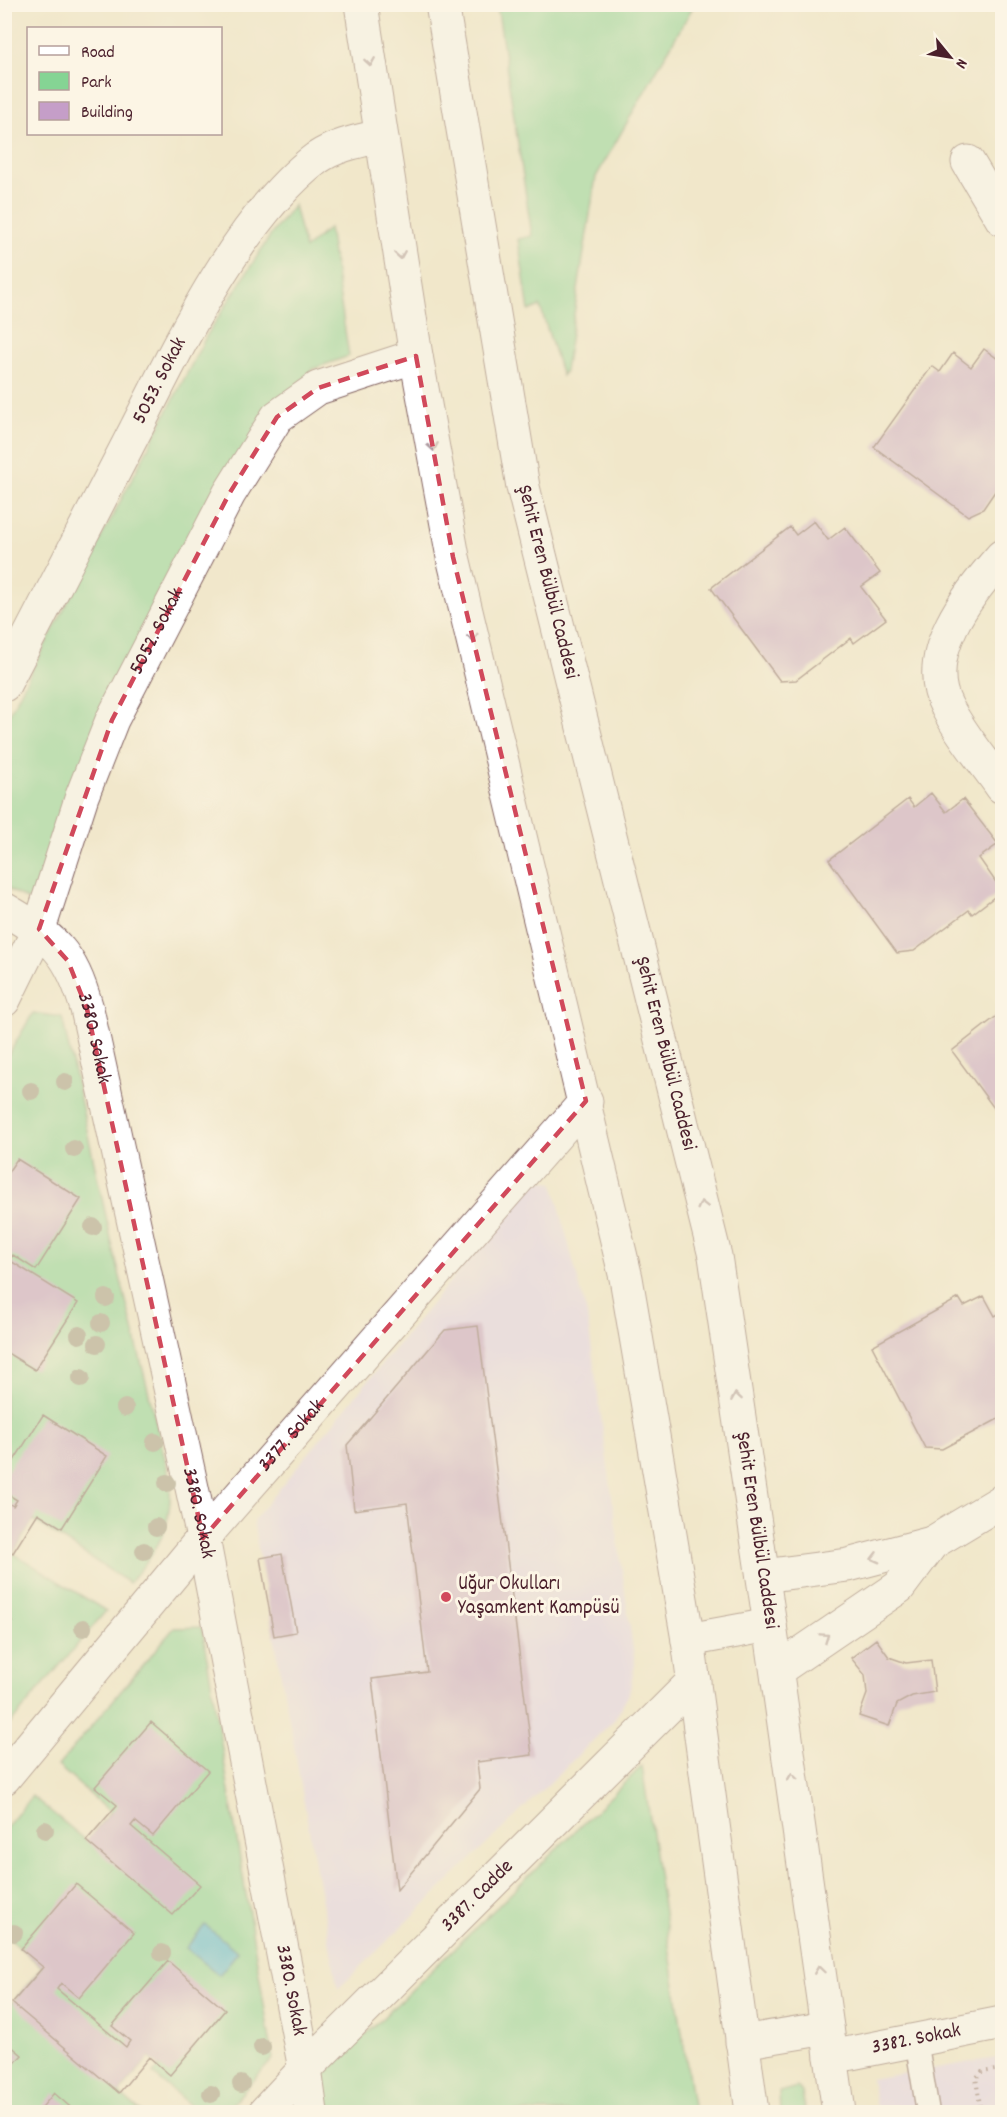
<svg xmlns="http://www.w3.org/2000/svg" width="1007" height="2117" font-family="Dekko,sans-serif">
<rect width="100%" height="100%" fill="#fcf5e5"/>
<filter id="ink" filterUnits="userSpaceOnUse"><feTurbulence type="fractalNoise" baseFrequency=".0167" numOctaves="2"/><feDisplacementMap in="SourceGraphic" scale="12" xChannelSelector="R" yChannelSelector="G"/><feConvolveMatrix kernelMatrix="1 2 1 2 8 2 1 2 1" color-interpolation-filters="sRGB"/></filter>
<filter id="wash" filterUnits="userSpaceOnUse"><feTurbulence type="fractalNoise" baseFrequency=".008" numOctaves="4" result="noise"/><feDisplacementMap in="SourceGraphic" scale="24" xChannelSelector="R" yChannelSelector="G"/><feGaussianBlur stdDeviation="1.35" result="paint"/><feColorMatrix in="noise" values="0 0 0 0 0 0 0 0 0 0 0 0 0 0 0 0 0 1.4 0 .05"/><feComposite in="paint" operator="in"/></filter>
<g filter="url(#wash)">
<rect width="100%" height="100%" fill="#f1e7cb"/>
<path fill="#e3d3f2" d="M534,1179L553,1183L587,1315L635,1664L629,1694L614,1720L338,1989L253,1521Z
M1002,2057V2112H877L871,2079Z"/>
<path fill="#85d494" stroke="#687a60" stroke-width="1.5" d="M497,5H694L596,177L565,371L562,376L540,306L529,311L518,239L532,236Z
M294,205L305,249L329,228L349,356L313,369L255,432L33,903L5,887V722L207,335L270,236Z
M33,1013L62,1017L113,1248L170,1479C173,1526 160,1548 129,1583L33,1520L13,1553L106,1611L5,1730L4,1062Z
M202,1627L273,2059L225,2112H198L153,2074L160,2066L149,2057L119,2093L141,2112H5L4,1996L12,2003L42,1967L5,1935V1829L32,1796L87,1841L110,1812L58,1766L174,1628Z
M642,1766L694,2112H325L324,2075Z
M797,2087L802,2092L805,2112H780L779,2092Z"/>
<path fill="#58bad6" stroke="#516c80" stroke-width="1.5" d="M205,1925L238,1952L219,1975L186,1948Z"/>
<g id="blocks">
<path fill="#c59ec8" d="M984,349L1002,362V481L983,509L968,516L874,447L932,366L940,372L953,353L971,367Z
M814,521L828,540L845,527L880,573L861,587L886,619L854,643L851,638L796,680L780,681L711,588L790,527L796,535Z
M931,793L946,812L963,799L998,844L979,858L1002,891L972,914L969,910L914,951L897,953L829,860L908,799L914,807Z
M1002,1012V1119L952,1051Z
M17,1159L81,1199L36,1270L13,1255L9,1260L78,1303L35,1370L4,1351V1178Z
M984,1296L995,1316L1002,1312V1417L942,1449L925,1448L872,1346L959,1298L964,1306Z
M478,1326L532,1755L477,1762L480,1789L397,1890L372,1679L427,1672L407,1503L354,1510L347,1445L445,1330Z
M43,1415L107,1456L62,1528L38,1513L13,1553L4,1547V1500L13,1506L17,1500L4,1492V1476Z
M282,1554L296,1632L274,1636L260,1558Z
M4,1617L12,1622L4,1631Z
M876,1639L889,1657L906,1663L931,1660L935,1692L912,1696L897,1704L889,1726L859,1716L867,1694L865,1675L851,1658Z
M151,1722L208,1771L153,1836L135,1821L131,1826L200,1885L173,1915L86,1841L117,1805L95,1787Z
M76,1884L134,1933L79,1998L61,1983L57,1989L126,2047L130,2041L112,2026L168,1961L225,2010L170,2075L149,2057L119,2093L12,2003L43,1967L21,1949Z
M4,2040L22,2055L4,2075Z
M54,2093L76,2112H38Z"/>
</g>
</g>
<g filter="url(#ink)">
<use href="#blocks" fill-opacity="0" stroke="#846563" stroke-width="1.5"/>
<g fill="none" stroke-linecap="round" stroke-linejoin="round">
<g stroke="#846563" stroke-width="25">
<path id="service" d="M916,2040L928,2112"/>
</g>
<g stroke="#846563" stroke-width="35">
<g id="minor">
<path d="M968,162L1002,219"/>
<path d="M1002,556C969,593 919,655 947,707C961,735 984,761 1002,787"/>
<path id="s1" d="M4,685C48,599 92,514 136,429C179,344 240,216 317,158C336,145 359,141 381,136"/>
<path id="s2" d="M4,909C54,938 71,952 87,1009L203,1538L305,2069L311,2112"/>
<path id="s3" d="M4,1000L39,929L82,796L112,720L229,494L277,417L318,388L416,356"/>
<path d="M763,1576L848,1565L932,1543"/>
<path d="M777,1670L899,1587L932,1543L1002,1501"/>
<path id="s4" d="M4,1778L203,1538L586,1101"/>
<path id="s5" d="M831,2057L1002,2023"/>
<path id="s6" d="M265,2112L305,2069L694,1681"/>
</g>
</g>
<g stroke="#846563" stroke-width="35">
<g id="secondary">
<path d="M361,4L416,356L453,557L626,1278L688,1640L752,2112"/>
<path id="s7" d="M442,4L523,487L715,1256L770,1625L839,2112"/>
<path d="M688,1640L770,1625"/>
<path d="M742,2042L827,2028"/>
</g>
</g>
<path stroke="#846563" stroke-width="4" stroke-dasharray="1.5 4.5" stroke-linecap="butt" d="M981,2112L976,2078L982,2072L1002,2069"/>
<use href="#service" stroke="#fff" stroke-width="22"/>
<use href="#minor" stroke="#fff" stroke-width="33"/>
<use href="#secondary" stroke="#fff" stroke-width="33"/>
</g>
<g fill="#9f9784">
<circle cx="65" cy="1082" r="9"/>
<circle cx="31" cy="1091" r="9"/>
<circle cx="74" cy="1149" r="9"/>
<circle cx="93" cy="1227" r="9"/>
<circle cx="106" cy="1298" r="9"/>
<circle cx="101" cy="1323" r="9"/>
<circle cx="79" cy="1335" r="9"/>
<circle cx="97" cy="1344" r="9"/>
<circle cx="81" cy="1378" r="9"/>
<circle cx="125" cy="1408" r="9"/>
<circle cx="155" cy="1442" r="9"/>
<circle cx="167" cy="1483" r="9"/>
<circle cx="156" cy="1527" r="9"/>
<circle cx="144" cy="1551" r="9"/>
<circle cx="83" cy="1628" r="9"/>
<circle cx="45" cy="1830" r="9"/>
<circle cx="14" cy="1933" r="9"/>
<circle cx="162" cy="1953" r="9"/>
<circle cx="262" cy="2047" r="9"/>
<circle cx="241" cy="2084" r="9"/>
<circle cx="211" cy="2094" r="9"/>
</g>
<defs><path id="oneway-chevron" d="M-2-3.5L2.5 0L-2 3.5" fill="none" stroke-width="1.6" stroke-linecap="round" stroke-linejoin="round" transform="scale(1.5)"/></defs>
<g stroke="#ae9aa0">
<use href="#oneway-chevron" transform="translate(370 62) rotate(81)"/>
<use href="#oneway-chevron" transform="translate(400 255) rotate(81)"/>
<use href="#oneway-chevron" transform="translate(433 447) rotate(80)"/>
<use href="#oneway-chevron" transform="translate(473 638) rotate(76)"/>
<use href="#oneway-chevron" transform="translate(702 1205) rotate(-104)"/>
<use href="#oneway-chevron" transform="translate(736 1397) rotate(-99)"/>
<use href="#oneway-chevron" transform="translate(875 1558) rotate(165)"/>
<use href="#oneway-chevron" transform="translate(825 1637) rotate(-34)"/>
<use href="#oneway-chevron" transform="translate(792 1777) rotate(-98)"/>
<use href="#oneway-chevron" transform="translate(819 1970) rotate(-98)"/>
</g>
</g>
<path d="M0 0H1007V2117H0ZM416,356L453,557L586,1101L203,1538L87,1009L68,961L39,929L112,720L229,494L277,417L318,388Z" fill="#f1e7cb" fill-opacity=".55" fill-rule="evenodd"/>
<path fill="none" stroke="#d1495b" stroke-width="4.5" stroke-dasharray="12 8" stroke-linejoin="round" d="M416,356L453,557L586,1101L203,1538L87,1009L68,961L39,929L112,720L229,494L277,417L318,388Z"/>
<circle fill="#d1495b" stroke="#fcf5e5" stroke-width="2" cx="446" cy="1597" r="6"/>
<g text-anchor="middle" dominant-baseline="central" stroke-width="6" stroke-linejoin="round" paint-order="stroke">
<g font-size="21" fill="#4a1f2b" stroke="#fcf5e5">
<text stroke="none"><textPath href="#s1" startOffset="342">5053. Sokak</textPath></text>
<text stroke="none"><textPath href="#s7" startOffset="588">Şehit Eren Bülbül Caddesi</textPath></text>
<text stroke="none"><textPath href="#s3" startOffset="400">5052. Sokak</textPath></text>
<text stroke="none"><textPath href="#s2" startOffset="165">3380. Sokak</textPath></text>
<text stroke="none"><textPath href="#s7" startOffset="1074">Şehit Eren Bülbül Caddesi</textPath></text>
<text stroke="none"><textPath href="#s4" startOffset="447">3377. Sokak</textPath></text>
<text stroke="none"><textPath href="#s2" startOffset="651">3380. Sokak</textPath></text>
<text stroke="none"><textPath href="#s7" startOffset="1560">Şehit Eren Bülbül Caddesi</textPath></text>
<text stroke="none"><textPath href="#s6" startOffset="303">3387. Cadde</textPath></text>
<text stroke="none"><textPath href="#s2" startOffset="1137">3380. Sokak</textPath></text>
<text stroke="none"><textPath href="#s5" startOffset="87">3382. Sokak</textPath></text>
</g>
<g font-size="21" fill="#4a1f2b" stroke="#fcf5e5" text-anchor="start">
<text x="458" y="1585">Uğur Okulları<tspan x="458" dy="24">Yaşamkent Kampüsü</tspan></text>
</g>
</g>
<rect width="1007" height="2117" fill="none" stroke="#fcf5e5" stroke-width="24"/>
<rect x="27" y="27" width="195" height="108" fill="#fcf5e5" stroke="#b59f9b" stroke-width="1.5"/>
<rect x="39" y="46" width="30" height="9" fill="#ffffff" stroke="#b59f9b" stroke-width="1.5"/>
<text x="81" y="57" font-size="18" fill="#4a1f2b">Road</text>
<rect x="39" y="72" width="30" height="18" fill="#85d494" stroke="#b59f9b" stroke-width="1.5"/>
<text x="81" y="87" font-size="18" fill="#4a1f2b">Park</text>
<rect x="39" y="102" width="30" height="18" fill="#c59ec8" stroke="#b59f9b" stroke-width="1.5"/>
<text x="81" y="117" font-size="18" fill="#4a1f2b">Building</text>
<g transform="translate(950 57) rotate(120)" stroke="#fcf5e5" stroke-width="4.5" paint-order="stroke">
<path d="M0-4.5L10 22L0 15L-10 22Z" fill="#4a1f2b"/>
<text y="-9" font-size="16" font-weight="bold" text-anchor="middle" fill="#4a1f2b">N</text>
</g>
</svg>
